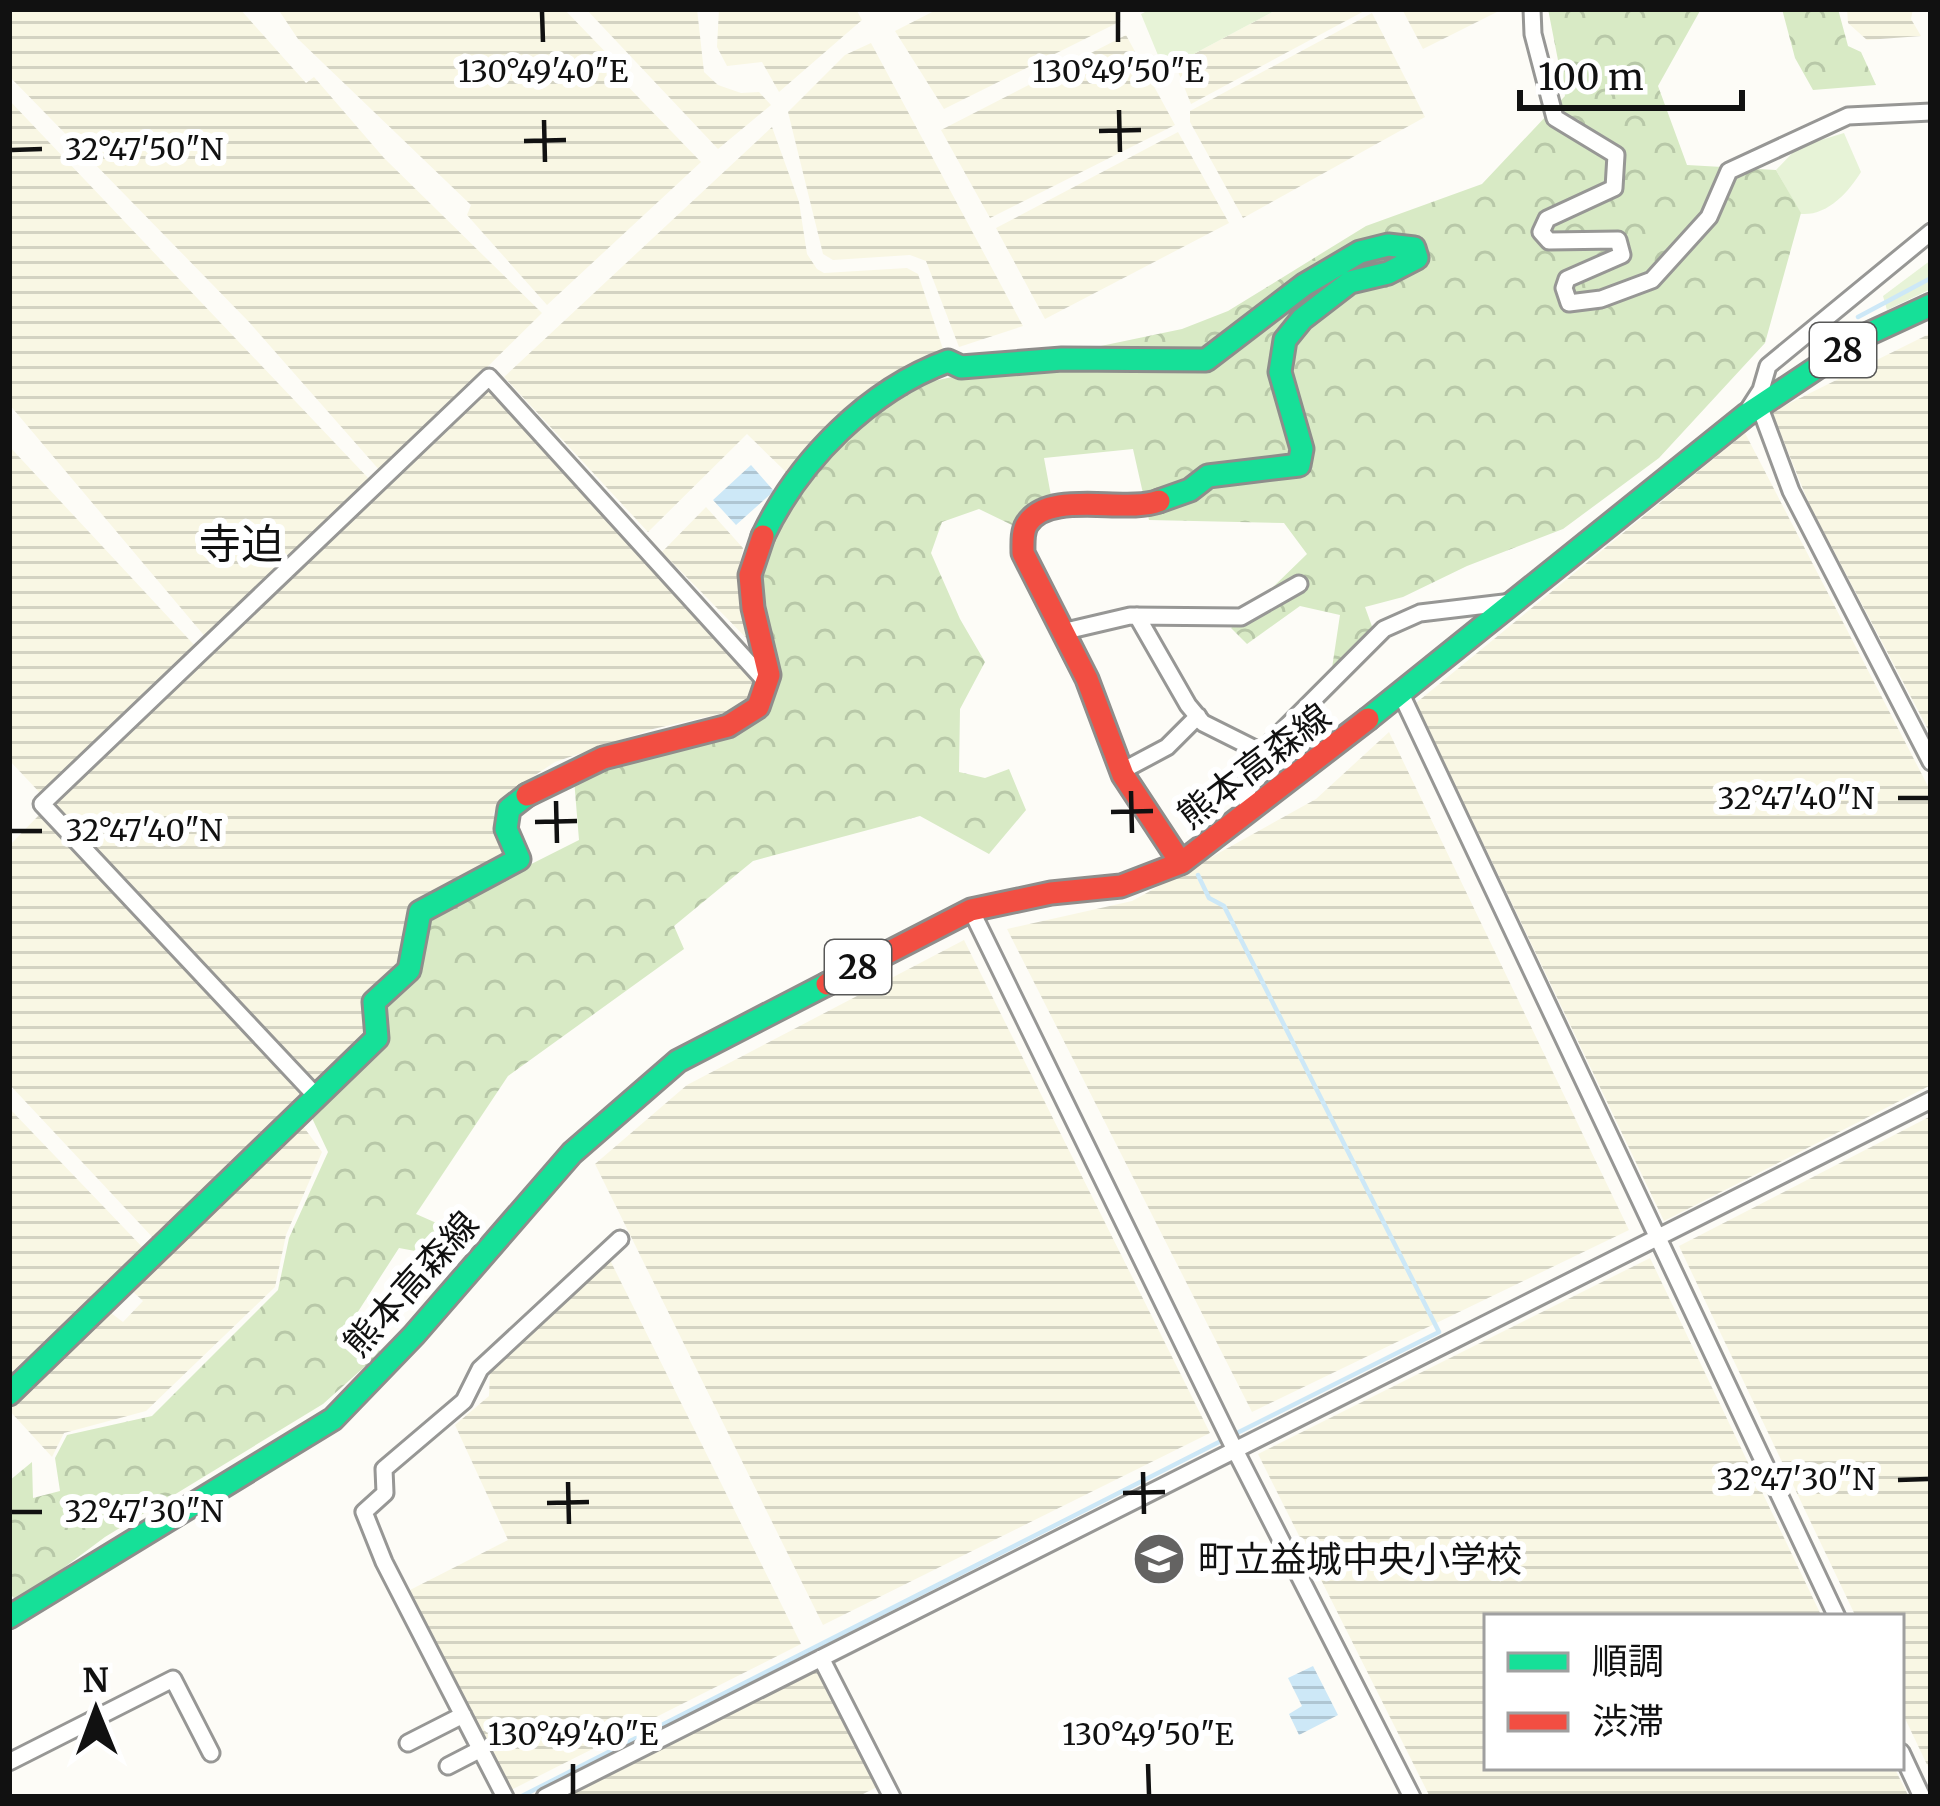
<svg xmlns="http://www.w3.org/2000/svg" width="1940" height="1806" font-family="Merriweather,'Noto Sans JP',serif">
<defs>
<pattern id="farmland-rules" width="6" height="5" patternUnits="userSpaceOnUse" patternTransform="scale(3)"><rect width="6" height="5" fill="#f9f7e4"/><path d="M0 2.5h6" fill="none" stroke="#d4d3c3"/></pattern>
<pattern id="forest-crowns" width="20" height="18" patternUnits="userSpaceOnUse" patternTransform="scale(3)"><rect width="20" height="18" fill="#d8eac5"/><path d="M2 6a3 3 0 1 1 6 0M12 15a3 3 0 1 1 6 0" fill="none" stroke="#b8c8a8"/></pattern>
<pattern id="water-rules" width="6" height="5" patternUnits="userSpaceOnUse" patternTransform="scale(3)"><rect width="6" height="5" fill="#cde8f7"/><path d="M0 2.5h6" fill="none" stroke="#afc6d3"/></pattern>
</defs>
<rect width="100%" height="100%" fill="#fdfcf7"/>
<path fill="url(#farmland-rules)" d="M9,9H240L306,83L314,77L384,158L542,313L381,472L249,322L9,76Z
M278,9H564L616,63L613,71L701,162L547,305L467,215L471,205L298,39Z
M586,9H697L704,72L718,85L741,93L759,92L771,105L718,149Z
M719,9H856L862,20L779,92L762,62L727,66L717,47Z
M938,9H1115L1121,21L944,109L895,31Z
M1278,9H1368L1191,104L1175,64Z
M1402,9H1503L1423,49Z
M1847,9H1913L1911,19L1921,36L1867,40L1848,23Z
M1372,13L1425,117L1243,218L1190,122V111Z
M1126,35L1175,125L990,218L941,130Z
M871,43L1023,326L959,347L926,261L910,255L833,260L823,254L788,112L845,55Z
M9,100L371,481L207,639L9,404Z
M772,127L799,202L807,254L817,269L824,273L907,268L918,274L943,349L892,375L787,473L747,434L648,532L504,377Z
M1178,132L1229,223L1045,319L996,228Z
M1931,333V735L1809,504L1772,412Z
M488,388L756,679L755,706L653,729L555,762L504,796L493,814L512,852L399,969L369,1034L320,1086L52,804Z
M1745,433L1931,792V1085L1664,1221L1416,703Z
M9,446L197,648L41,794L9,760Z
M706,507L743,548L737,576L760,652L662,552Z
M1389,732L1629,1230L1252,1412L1007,929L1132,901L1316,799Z
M40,814L306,1096L156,1241L9,1084V846Z
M964,940L1210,1433L823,1625L595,1164L687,1085Z
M9,1108L148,1253L9,1383Z
M1931,1116V1773L1901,1710V1617H1856L1679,1246Z
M300,1122L322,1152L286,1235L275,1287L146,1411L64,1433L52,1457L9,1410V1402L107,1310L123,1322L143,1301L129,1288Z
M1650,1258L1822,1617H1487V1767H1894L1909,1797H1430L1258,1454Z
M610,1260L801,1644L511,1790L410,1590L508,1540L455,1425L489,1396L490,1371Z
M817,1669L879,1786L857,1797H575L572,1791Z"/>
<path fill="#e7f3d7" d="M1151,9H1278L1175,64L1162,65L1141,14Z
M1844,133L1861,172C1848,193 1827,216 1801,214L1776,170L1798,147Z
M1931,260V289L1887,310L1883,296Z"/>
<path fill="url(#forest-crowns)" d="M1548,9H1701L1658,86L1687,165L1776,170L1801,213L1765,343L1659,458L1563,529L1467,566L1403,597L1365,607L1374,632L1332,668L1340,615L1300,606L1247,644L1231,628L1307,554L1284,523L1149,520L1133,449L1044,458L1052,501L1012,525L979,509L942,522L931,553L960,619L985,662L960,709L959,772L985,778L1009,769L1026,810L989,854L920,816L753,861L674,926L684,949L508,1076L416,1214L441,1225L426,1253L399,1248L352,1321L381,1352L323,1404L105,1537L22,1599L14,1598L9,1593V1481L32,1462L33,1498L60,1491L55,1458L67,1435L152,1416L278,1290L289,1238L328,1152L312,1118L385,1043L382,1006L428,916L579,840L574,779L672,744L762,720L777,678L760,603L758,570L777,521L826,456L895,389L1182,329L1228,311L1366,226L1482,184L1565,96Z
M1782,9H1838L1848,46L1861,52L1876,85L1813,90L1795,58Z"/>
<path fill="url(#water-rules)" d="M751,465L774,491L736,525L713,500Z
M1313,1666L1338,1715L1299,1735L1289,1714L1302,1706L1288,1678Z"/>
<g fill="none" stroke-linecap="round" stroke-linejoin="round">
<path stroke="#cde8f7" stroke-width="4.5" d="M1858,317L1931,278
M1198,875L1209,898L1224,906L1439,1332L1233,1435
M520,1797L1223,1440"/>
<g stroke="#979795" stroke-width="21">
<path id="street" d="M1532,9L1533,34L1555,118L1616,155L1614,188L1547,219L1541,232L1549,241L1618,240L1622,255L1567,279L1564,288L1569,303L1601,299L1652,280L1709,217L1729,171L1848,116L1931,112
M1759,405L1791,491L1931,762
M1750,407L1761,390L1768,366L1931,232
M1137,616L1188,705L1203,723L1263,753
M1066,631L1130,616L1241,617L1299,584
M1401,694L1837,1617
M1122,771L1167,747L1198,716
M1247,813L1248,779L1267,746L1384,629L1420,613L1512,602
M971,910L1234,1448L1412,1797
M316,1096L42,804L489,377L768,684
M821,1658L892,1797
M408,1743L463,1715
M1901,1752L1922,1797
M9,1762L173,1679L211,1753
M448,1766L481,1749
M505,1797L384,1562L364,1512L385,1493L384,1469L464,1401L480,1369L620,1239
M545,1797L1931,1100"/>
</g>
<g stroke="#8e8d8b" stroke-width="27">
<path id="fast" d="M763,536C799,460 869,390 948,361L961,367L1062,359L1206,360L1304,285L1360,252L1388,245L1414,248L1417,258L1388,273L1350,282L1302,319L1285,340L1280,372L1302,449L1299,465L1208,476L1190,490L1159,501
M1368,719L1746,415L1866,335L1931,305
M9,1394L377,1038L374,1002L409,970L420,912L519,859L506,829L509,809L527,795
M9,1617L333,1419L414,1335L572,1153L678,1061L827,984"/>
</g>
<g stroke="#8e8d8b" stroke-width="27">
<path id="jam" d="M1159,501C1125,514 1049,489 1027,524C1022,532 1023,544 1023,553L1087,679L1123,775L1181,863
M527,795L603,758L728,726L758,707L769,675L753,608L750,575L763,536
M827,984L971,910L1051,893L1121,886L1181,863L1368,719"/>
</g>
<use href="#street" stroke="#fffffe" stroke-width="15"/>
<use href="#fast" stroke="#16e098" stroke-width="21"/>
<use href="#jam" stroke="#f24e42" stroke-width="21"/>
</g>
<path fill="none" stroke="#111" stroke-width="4.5" d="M542,12L543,42M1118,12V42M1119,110L1120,152M544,120L545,162M1099,131L1141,130M524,141L566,140M12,150L42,149M1131,791L1132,833M1898,798H1928M556,801L557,843M1111,812L1153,811M535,822L577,821M12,831H42M1143,1472L1144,1514M1898,1480L1928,1479M568,1482L569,1524M1123,1493L1165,1492M547,1503L589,1502M12,1512H42M573,1764V1794M1148,1764L1149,1794"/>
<defs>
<g id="school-disc" transform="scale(2.7)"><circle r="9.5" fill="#646362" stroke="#fff"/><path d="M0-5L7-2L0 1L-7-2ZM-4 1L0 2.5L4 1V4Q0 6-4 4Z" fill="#fff"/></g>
</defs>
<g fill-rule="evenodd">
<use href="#school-disc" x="1159" y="1559"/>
</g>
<g text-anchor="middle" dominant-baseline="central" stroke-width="12" stroke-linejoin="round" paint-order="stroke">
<g fill="#fff" stroke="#585858" stroke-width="3">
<rect x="1810" y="323" width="66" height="54" rx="9"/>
<rect x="825" y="940" width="66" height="54" rx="9"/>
</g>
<g font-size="33" font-weight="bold" fill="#111">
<text x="1843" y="350">28</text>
<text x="858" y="967">28</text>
</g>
<g font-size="36" fill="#111" stroke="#fff">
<text transform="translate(1254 766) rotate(-37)">熊本高森線</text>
<text transform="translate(411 1284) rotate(-48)">熊本高森線</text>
</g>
<g font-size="36" fill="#111" stroke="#fff" text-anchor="start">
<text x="1198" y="1559">町立益城中央小学校</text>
</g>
<g font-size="42" fill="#111" stroke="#fff">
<text x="241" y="544">寺迫</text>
</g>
</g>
<g font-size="30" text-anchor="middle" fill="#111" stroke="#fff" stroke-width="12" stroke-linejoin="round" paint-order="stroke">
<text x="543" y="82">130°49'40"E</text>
<text x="1118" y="82">130°49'50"E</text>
<text x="144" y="160">32°47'50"N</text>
<text x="1796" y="809">32°47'40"N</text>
<text x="144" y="841">32°47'40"N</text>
<text x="1796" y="1490">32°47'30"N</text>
<text x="144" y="1522">32°47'30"N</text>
<text x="573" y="1745">130°49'40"E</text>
<text x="1148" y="1745">130°49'50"E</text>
</g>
<rect width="1940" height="1806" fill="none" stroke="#111111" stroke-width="24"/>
<rect x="1484" y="1614" width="420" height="156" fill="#ffffff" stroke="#a0a0a0" stroke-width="3"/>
<rect x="1508" y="1653" width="60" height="18" fill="#16e098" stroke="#a0a0a0" stroke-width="3"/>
<text x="1592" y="1674" font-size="36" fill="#111111">順調</text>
<rect x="1508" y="1713" width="60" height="18" fill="#f24e42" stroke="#a0a0a0" stroke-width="3"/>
<text x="1592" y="1734" font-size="36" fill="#111111">渋滞</text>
<g transform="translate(96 1710) rotate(359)" stroke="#ffffff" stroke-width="9" paint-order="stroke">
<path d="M0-9L21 45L0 30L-21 45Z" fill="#111111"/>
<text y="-18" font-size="33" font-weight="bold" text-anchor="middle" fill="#111111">N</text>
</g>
<path d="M1520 90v18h222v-18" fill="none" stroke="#111111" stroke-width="6"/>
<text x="1538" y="90" font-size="36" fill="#111111" stroke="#ffffff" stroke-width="9" paint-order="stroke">100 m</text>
</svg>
